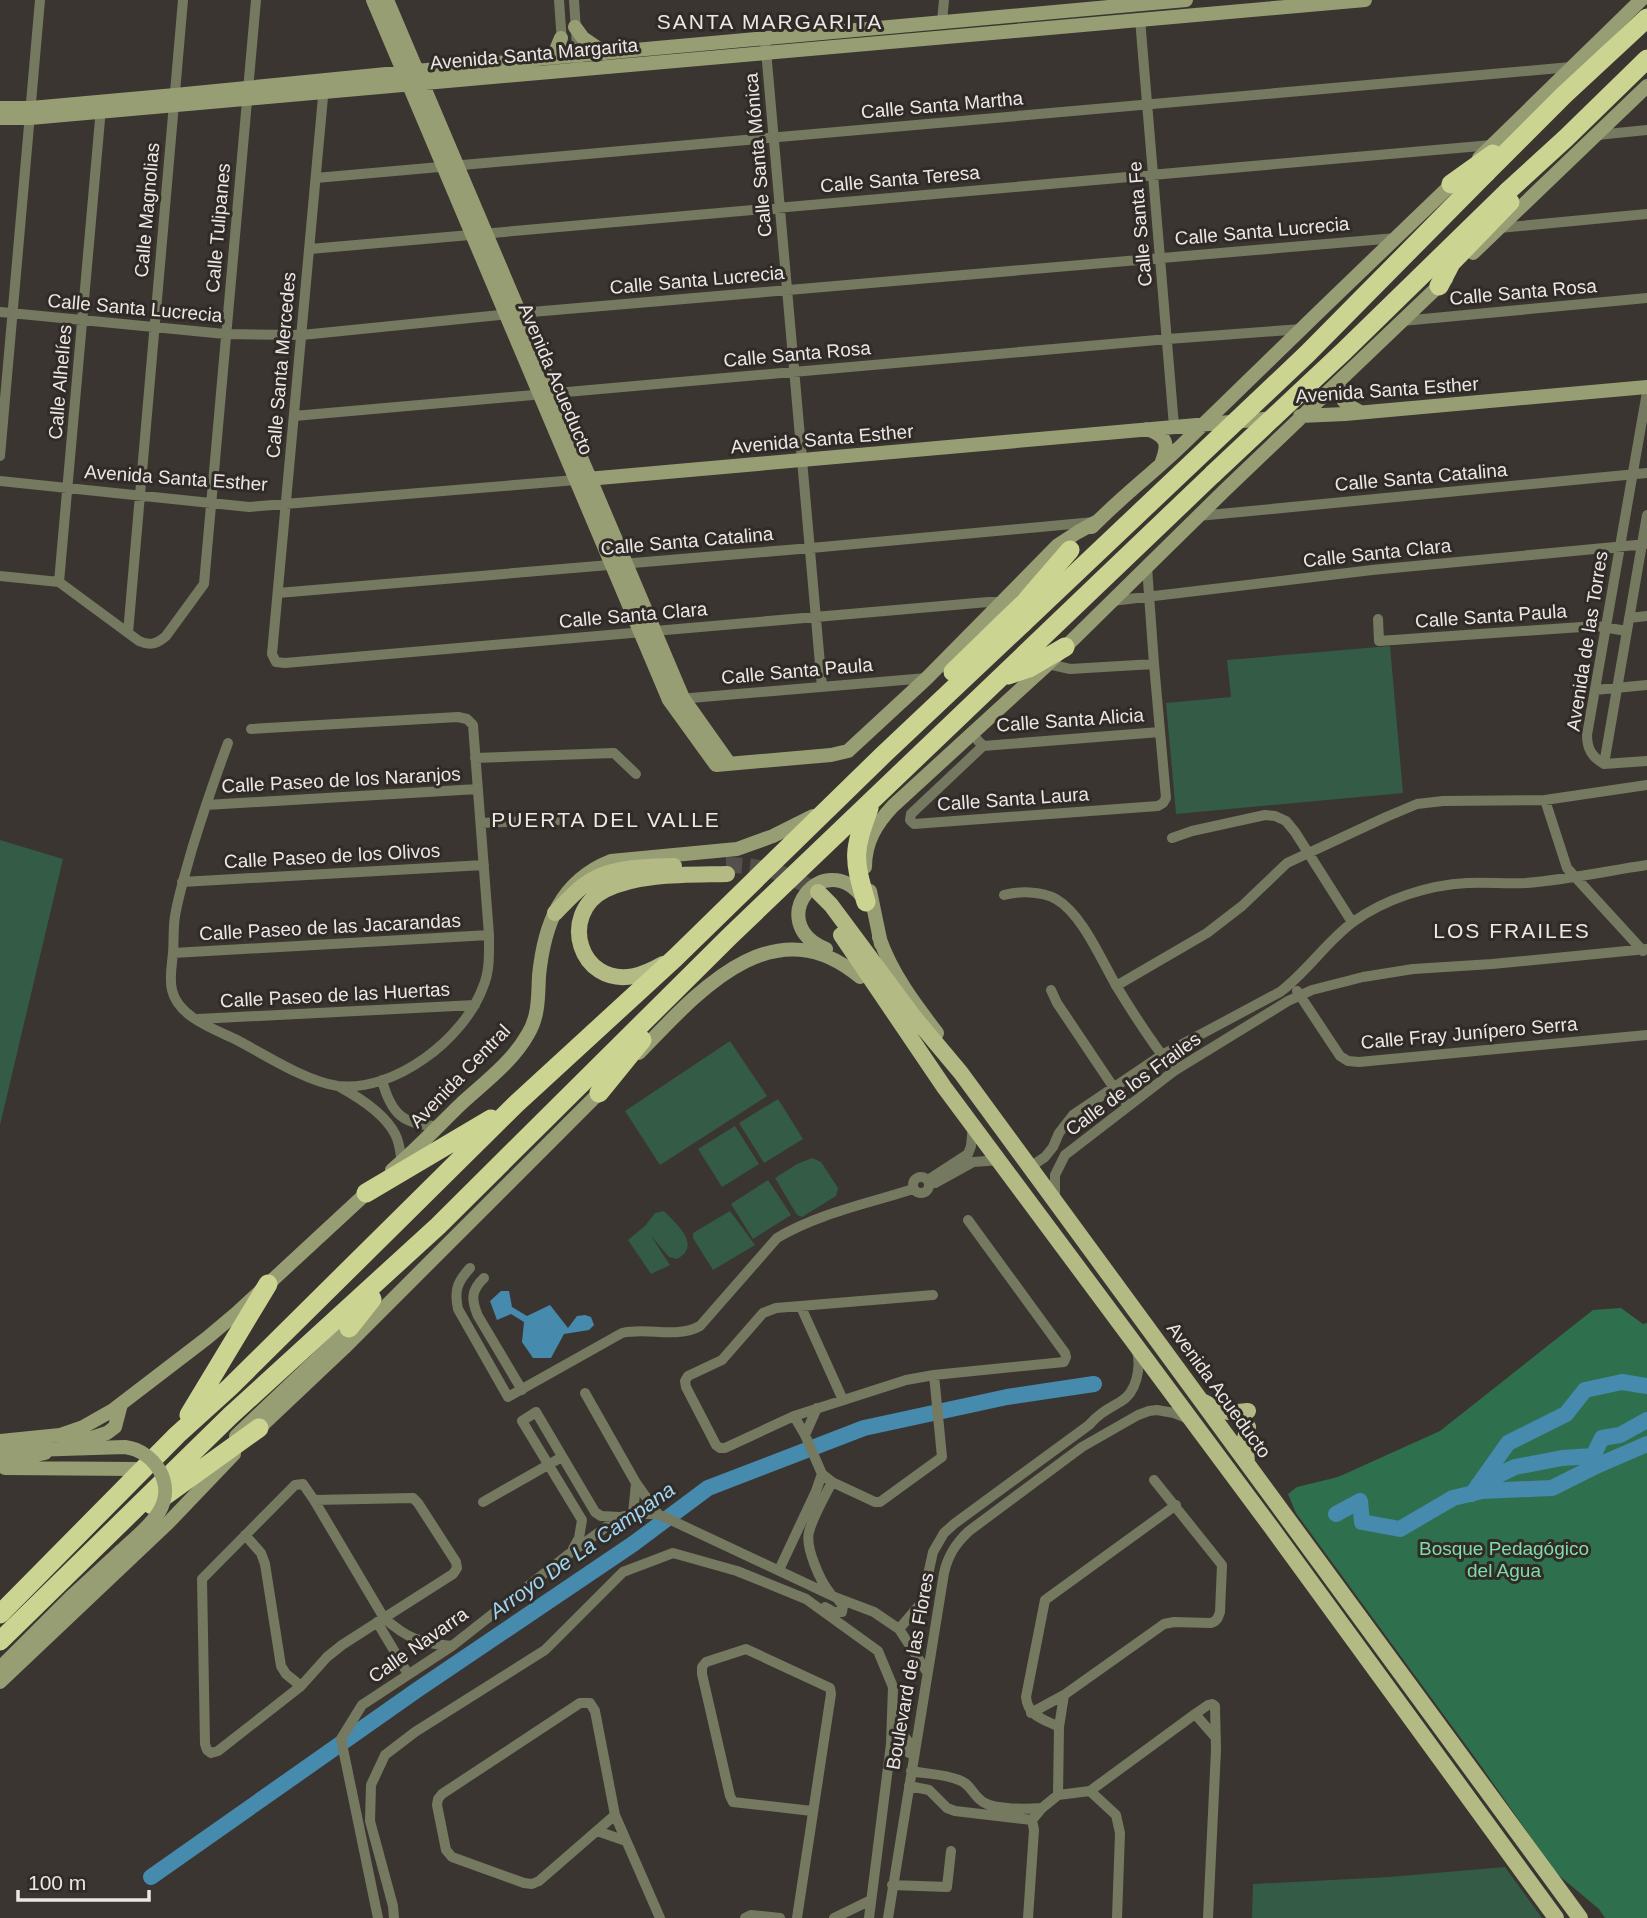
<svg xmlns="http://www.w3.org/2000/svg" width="1647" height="1918" font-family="Arial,sans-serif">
<rect width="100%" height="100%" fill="#3b3531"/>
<path fill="#335b45" d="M1390,646L1403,793L1176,814L1166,703L1231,697L1227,660Z
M0,840L63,859L0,1125Z
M730,1041L767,1096L660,1165L625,1111Z
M778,1099L803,1139L764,1163L739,1123Z
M735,1126L759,1164L722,1187L698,1149Z
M812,1158L821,1162L838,1188L836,1196L802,1217L797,1215L775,1178L797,1164Z
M768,1180L791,1215L753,1239L731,1204Z
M664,1211C672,1220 694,1237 686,1251C684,1255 680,1257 677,1259L669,1257L651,1236L670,1265L651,1274L628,1240L645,1226L655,1213Z
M730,1211L755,1245L713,1270L693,1238V1233Z
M1505,1867L1542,1918H1252L1253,1884L1389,1877Z"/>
<path fill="#2e704e" d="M1621,1308L1643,1324L1647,1323V1918H1605L1599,1909L1556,1873L1479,1763L1296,1513L1288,1494L1297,1487L1338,1477L1440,1431L1593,1310Z"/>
<path fill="#468aad" d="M501,1291H509L512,1307L527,1316L550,1305L568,1328L577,1316L585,1315L591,1317L594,1325L589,1330L564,1334L551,1358H533L522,1342L524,1322L511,1314L497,1320L490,1301Z"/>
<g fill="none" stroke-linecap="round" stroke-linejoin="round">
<path stroke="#468aad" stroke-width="16" d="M1478,1485L1515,1467L1562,1458L1593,1456L1602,1438L1620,1435L1647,1420
M1472,1494L1508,1443L1566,1414L1585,1390L1622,1382L1647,1386
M1336,1514L1360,1501L1362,1522L1400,1529L1453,1498L1482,1491L1552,1488L1594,1467L1647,1444
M151,1877L417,1690L633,1544L708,1488L864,1428L1007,1397L1094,1384"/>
<path stroke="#55504c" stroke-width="16" stroke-dasharray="16 8" stroke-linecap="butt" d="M726,865C761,865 788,873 818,892"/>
<path stroke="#75795f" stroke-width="10" d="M559,0L562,43
M574,0L578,63
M1140,19L1174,426
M942,22L944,0
M765,39L822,687
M324,86L272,654L276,662L285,663L988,602H1001
M1597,135L1647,130
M316,178L1571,67
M1499,228L1647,214
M310,249L1492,145
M0,312L225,334L302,335L520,313L1396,238
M1402,321L1647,298
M294,416L1168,339L1302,329
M0,456L40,0
M0,481L249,507L576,480
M1198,516L1647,473
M0,576L59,582L139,641C150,646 157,644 166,636L204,584L256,0
M59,582L101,108
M278,593L811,548L1094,522
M1112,601L1372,570L1647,544
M1629,618L1647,616
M1378,619L1379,641L1596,626L1627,631
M128,633L183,0
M1048,664L1070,669L1154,664
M1595,690L1647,685
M679,699L927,678
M971,733L983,746L911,814L910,820L914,824L1158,806L1163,803L1166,798L1154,664L1147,567
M228,743C215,778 203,813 192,849C186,871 179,893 175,916C173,928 174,941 173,953C172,965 169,978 172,990C178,1017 214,1029 237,1040C265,1055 307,1082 338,1086C395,1092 464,1039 483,987C490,971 489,953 489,935L473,725L467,719L458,717L251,729
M983,746L1160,732
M475,758L614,753L636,774
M1604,764C1592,757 1587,749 1587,735L1647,392
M1604,764L1647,515
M1604,764L1647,761
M1545,800L1567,868L1643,951
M206,805L478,789
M481,823L558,820
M1172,838L1192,831L1265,815L1275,816L1286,821L1295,832L1352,922
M182,882L484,865
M1004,895C1019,891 1041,891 1056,899C1083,915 1101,960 1117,987C1134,1015 1153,1044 1174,1071
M173,953L489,935
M1116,986L1207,933L1242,906L1287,863L1386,817L1417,804L1443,801L1545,800L1647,785
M1051,990L1057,1003L1114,1088L1128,1106
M1297,991L1340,1056L1348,1061L1359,1062L1647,1035
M198,1019L475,1005
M382,1080C391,1114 403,1125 438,1126
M340,1087C360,1098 385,1114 395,1134C400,1143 400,1153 402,1162
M1030,1167L1045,1157L1053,1147L1059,1133L1073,1115L1162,1055L1280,992C1307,972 1326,942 1353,922C1385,899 1428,885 1467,883C1487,882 1506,884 1526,883C1566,880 1607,871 1647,865
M913 1185a8 8 0 1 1 16 0a8 8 0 1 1-16 0Z
M928,1180L968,1154L971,1146L973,1125
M935,1183L973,1162L1000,1160
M1055,1199V1175L1065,1155L1174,1071L1288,1001L1312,990L1363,977L1413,969L1492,964L1647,949
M470,1268C457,1282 454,1291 458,1309L508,1397L622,1333C648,1327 676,1339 700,1326L777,1238C819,1213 867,1204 913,1189
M484,1278C471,1290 471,1300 478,1316L522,1390
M933,1295L776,1308L763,1313L722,1360L688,1376L685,1381L686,1387L716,1445L720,1448H725L794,1416L906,1380L934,1375L1064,1362L1066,1357L1065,1353L968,1220
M801,1307L843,1400
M585,1393L636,1483L658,1514
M794,1416L805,1435L822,1474L832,1482L875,1502H880L942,1457L934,1375
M805,1435L817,1408
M314,1500L413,1498L418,1503L456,1562L457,1568L453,1574L384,1618L342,1645L327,1657L301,1686L218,1751L211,1753L207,1750L205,1744L202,1579L295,1485L303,1484L314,1500L384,1618C408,1639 420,1643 452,1646
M483,1502L562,1457
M633,1514L636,1483
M245,1535L261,1553L265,1564L281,1666L286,1674L301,1686
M573,1549L579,1538L582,1520L522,1421L536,1412L595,1512L601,1516L620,1517
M779,1570L816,1491L822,1474
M830,1593C820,1581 805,1547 809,1532C813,1516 825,1496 832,1482
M825,1607L834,1612H842L843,1606L837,1598
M377,1622L408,1674
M899,1629L922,1602L933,1552L944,1533L954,1524L1089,1425C1098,1414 1108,1409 1120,1402C1137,1393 1141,1367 1137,1351
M1031,1713L1064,1695L1164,1624L1174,1622L1211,1623C1217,1621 1218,1618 1220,1612L1222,1565L1154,1480
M1195,1714L1216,1738
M1059,1727C1044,1719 1028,1717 1026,1697L1045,1600L1176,1505
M891,1744L897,1737L904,1736L908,1741L909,1753
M911,1771C926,1774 944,1774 959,1780C971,1784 973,1796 983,1802C995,1810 1028,1809 1042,1808
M909,1786L929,1790L947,1808L955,1811L1032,1820
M1090,1791L1116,1815L1120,1833L1117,1918
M1058,1795L1059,1727L1064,1695
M615,1815L539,1881L532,1884L524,1883L452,1857L446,1850L437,1805L438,1799L442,1794L580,1703H590L595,1711L615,1815L660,1918
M1032,1820L1042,1808L1058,1795L1090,1791L1195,1714L1208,1705L1212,1704L1215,1706L1216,1750L1208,1918
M597,1831L626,1841
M892,1885L947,1887L951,1851
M378,1918L341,1739L362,1705L452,1646L569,1554L620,1517L633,1514H658L837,1598L874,1612L899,1629L927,1672
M394,1918L393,1906L370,1821L371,1785L385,1755L415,1732L545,1650L623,1572L673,1553L737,1571L806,1599L878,1651L893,1687L891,1744L869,1918
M745,1918L751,1915L780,1918
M797,1918L831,1694L830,1688L746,1649L706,1662L702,1667V1674L730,1796L733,1802L812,1811
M834,1918L871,1900
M888,1918L944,1573C948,1555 956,1543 969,1531L1082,1447L1138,1415L1149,1411L1157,1410L1174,1413L1189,1419
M1028,1918L1034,1830L1032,1820"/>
<path stroke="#989e74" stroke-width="14" d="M373,0L669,700L716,765L831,755L848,751L927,678L1058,545L1078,532L1098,521
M387,0L683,698L729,763
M575,27L583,38L605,53
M547,58L556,50L561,38
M0,108H31L175,95L547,58L1186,0
M0,118H30L1365,0
M1479,158L1641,0
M1473,253L1647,86
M1338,382C1340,401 1344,403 1360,412
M1300,416L1345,414L1647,387
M1147,429C1168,437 1169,444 1161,464
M576,480L1276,418
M1092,527C1120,498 1153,473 1182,445C1273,356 1365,267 1457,179
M865,867C865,842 876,824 893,806L1048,664L1225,490L1446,279
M870,891L881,944
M879,937C892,974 914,1003 937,1033
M826,949C762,923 824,844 864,899
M639,1053C698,992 773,904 860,977
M392,1170C417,1149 439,1125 462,1103C485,1082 513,1061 528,1034C539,1016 538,996 539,976C544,925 560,881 611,861L737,849L773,836L813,816
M253,1434L344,1348L605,1087
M236,1436L356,1322
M0,1441L60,1435L83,1427L113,1410L207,1338L239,1311L372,1188
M64,1447L107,1433L115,1427L121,1404
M0,1463L45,1453
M5,1468L135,1469
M0,1668L70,1598L121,1551
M0,1682L168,1523L234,1454"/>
<path stroke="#b3ba84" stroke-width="16" d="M818,892L831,905L915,1018L961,1073L1580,1918
M555,913C564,904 573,894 583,886C608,866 644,867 674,866
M841,935L944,1087L1271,1527L1556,1918
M663,964C654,969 645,974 634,976C579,987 558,914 605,890C639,873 690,875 727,874
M1204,1402C1222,1412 1228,1414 1248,1411
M1247,1463L1245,1438L1248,1427"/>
<path stroke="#ccd492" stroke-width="19" d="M1486,173L1564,95L1647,18
M1451,184L1493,154
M1508,191L1566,138L1647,59
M1439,286L1451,263L1510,202
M953,672L1025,602L1070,550
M1008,675L1029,668L1065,647
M866,902C853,857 853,852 869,808
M599,1093L642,1040
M366,1193L491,1119
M349,1328L372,1299
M189,1415L268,1284
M152,1505L259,1428
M0,1614L177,1435L230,1387L516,1104L675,958L883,755L1023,623
M0,1641L230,1416L438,1226L729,937L1213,474"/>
<path stroke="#989e74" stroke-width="14" d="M0,1451L125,1447C155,1451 176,1484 159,1512C150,1527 133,1539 121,1551"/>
<path stroke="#ccd492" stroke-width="19" d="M1213,474L1343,352L1508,191
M1023,623L1307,354L1486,173"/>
</g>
<g text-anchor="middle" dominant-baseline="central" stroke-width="6" stroke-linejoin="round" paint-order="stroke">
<g font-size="19" fill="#ebe7e5" stroke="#312b27">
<text transform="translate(534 54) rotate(-5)">Avenida Santa Margarita</text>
<text transform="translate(942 105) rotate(-5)">Calle Santa Martha</text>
<text transform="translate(758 155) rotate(-95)">Calle Santa Mónica</text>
<text transform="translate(900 179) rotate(-5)">Calle Santa Teresa</text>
<text transform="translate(147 210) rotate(-85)">Calle Magnolias</text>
<text transform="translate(1140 224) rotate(-95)">Calle Santa Fe</text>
<text transform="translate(218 228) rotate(-85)">Calle Tulipanes</text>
<text transform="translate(1262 231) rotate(-5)">Calle Santa Lucrecia</text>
<text transform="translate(697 280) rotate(-5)">Calle Santa Lucrecia</text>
<text transform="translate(1523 292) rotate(-5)">Calle Santa Rosa</text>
<text transform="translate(135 308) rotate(5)">Calle Santa Lucrecia</text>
<text transform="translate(797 354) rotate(-5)">Calle Santa Rosa</text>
<text transform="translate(281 365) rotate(-85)">Calle Santa Mercedes</text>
<text transform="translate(556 379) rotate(67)">Avenida Acueducto</text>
<text transform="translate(60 382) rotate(-85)">Calle Alhelíes</text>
<text transform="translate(1387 390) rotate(-4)">Avenida Santa Esther</text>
<text transform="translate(822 439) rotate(-5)">Avenida Santa Esther</text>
<text transform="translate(1421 477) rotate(-5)">Calle Santa Catalina</text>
<text transform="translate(176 478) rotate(4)">Avenida Santa Esther</text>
<text transform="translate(687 541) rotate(-5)">Calle Santa Catalina</text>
<text transform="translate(1377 553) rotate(-6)">Calle Santa Clara</text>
<text transform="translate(633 615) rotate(-5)">Calle Santa Clara</text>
<text transform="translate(1491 616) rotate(-4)">Calle Santa Paula</text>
<text transform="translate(1587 641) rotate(-81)">Avenida de las Torres</text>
<text transform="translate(797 671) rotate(-5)">Calle Santa Paula</text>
<text transform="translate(1070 720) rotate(-4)">Calle Santa Alicia</text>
<text transform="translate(341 780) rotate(-3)">Calle Paseo de los Naranjos</text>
<text transform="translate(1013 799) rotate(-4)">Calle Santa Laura</text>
<text transform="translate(332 856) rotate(-3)">Calle Paseo de los Olivos</text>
<text transform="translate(330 927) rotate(-3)">Calle Paseo de las Jacarandas</text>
<text transform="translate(335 995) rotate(-3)">Calle Paseo de las Huertas</text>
<text transform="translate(1469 1033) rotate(-5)">Calle Fray Junípero Serra</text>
<text transform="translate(460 1076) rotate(-46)">Avenida Central</text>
<text transform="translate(1133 1084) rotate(-36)">Calle de los Frailes</text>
<text transform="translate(1219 1390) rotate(54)">Avenida Acueducto</text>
<text transform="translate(418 1645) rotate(-35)">Calle Navarra</text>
<text transform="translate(910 1671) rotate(-80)">Boulevard de las Flores</text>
</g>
<g font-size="19" fill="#7edca8" stroke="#312b27">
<text x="1504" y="1548">Bosque Pedagógico<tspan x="1504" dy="22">del Agua</tspan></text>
</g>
<g font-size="21" letter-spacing="2" fill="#ebe7e5" stroke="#312b27">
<text x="770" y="21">SANTA MARGARITA</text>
<text x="606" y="819">PUERTA DEL VALLE</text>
<text x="1512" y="930">LOS FRAILES</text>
</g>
<g font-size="21" font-style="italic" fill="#9fd6f4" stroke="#312b27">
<text transform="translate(582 1550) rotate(-35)">Arroyo De La Campana</text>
</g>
</g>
<path d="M18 1890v10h131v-10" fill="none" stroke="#ebe7e5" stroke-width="3.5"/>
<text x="28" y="1890" font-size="21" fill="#ebe7e5" stroke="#312b27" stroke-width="5" paint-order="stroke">100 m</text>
</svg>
